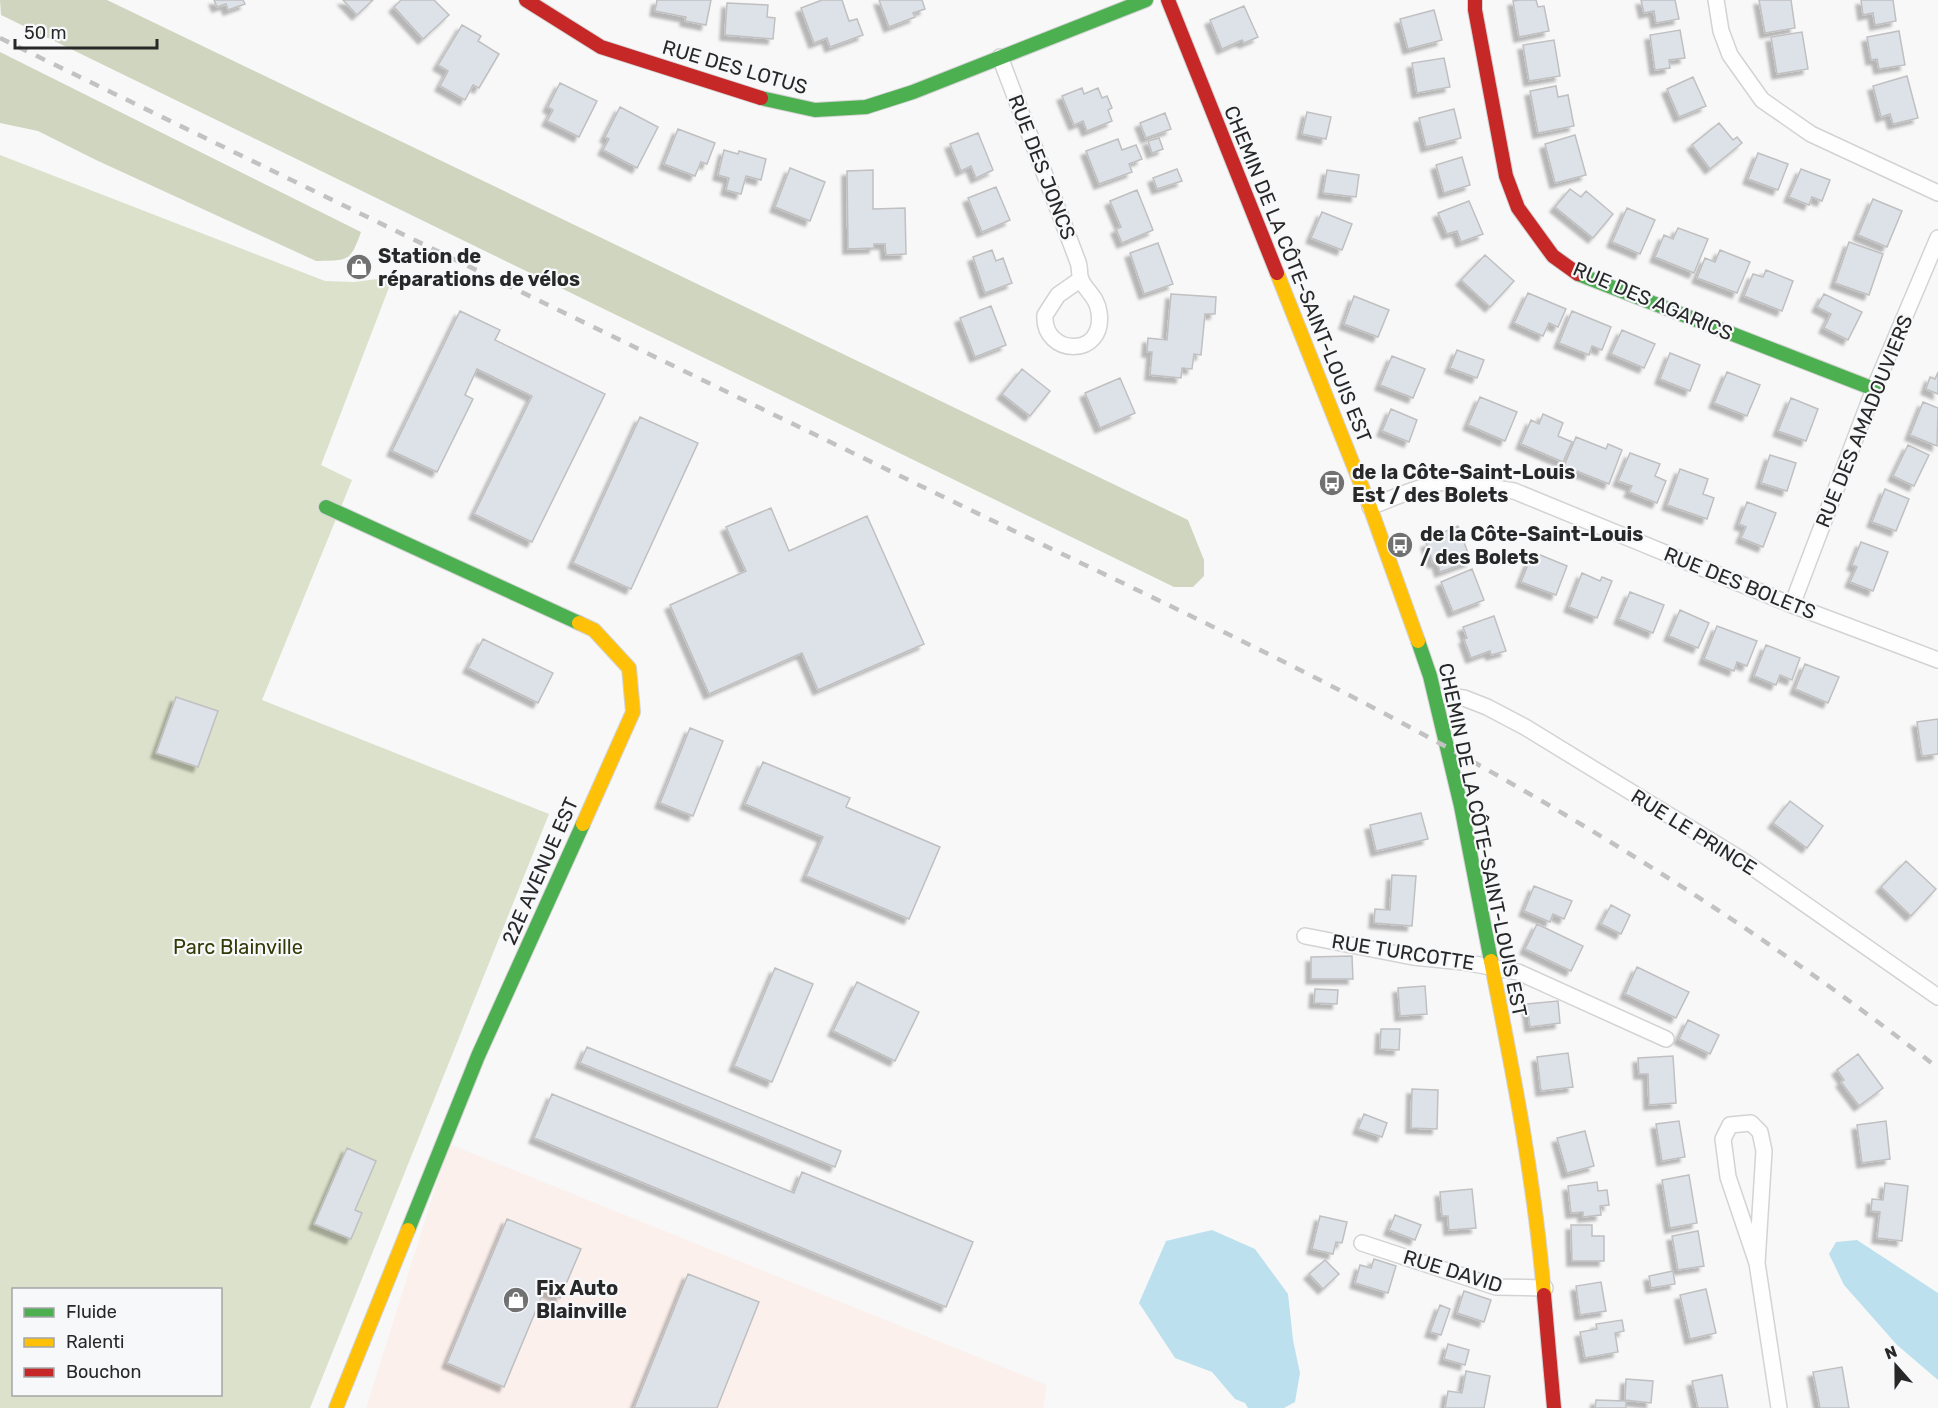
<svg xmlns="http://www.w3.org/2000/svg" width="1938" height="1408" font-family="Rubik,sans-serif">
<defs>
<filter id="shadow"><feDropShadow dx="-5" dy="5" stdDeviation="1.5" flood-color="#0004"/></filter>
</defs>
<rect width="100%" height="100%" fill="#f8f8f9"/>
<path fill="#fbf0ec" d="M449,1144L1047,1385L1043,1408H366Z"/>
<path fill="#dbe1ca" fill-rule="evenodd" d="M0,155L325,281L354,282L393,277L321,465L352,480L262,700L549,814L310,1408H0ZM14,1290H220V1394H14Z"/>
<path fill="#d0d5bf" d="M0,0H107L1188,520L1204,560V576L1193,587H1174L1,15Z
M0,52L361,232C350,263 348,260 316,261L96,160L38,131L0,123Z"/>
<path fill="#bce0ed" d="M1212,1230L1255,1249L1288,1294L1293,1340L1300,1373L1295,1402L1284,1408H1248L1245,1403L1235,1399L1212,1372L1175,1358L1139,1303L1166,1241Z
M1857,1240L1938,1293V1380L1897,1345L1844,1285L1829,1254L1836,1242Z"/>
<path fill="#dde1e8" stroke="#c0c0c1" stroke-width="1.5" filter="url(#shadow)" d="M214,0H243L245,4L228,10L226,4L217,7Z
M343,0H373L357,15Z
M401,0H434L449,15L423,39L394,7Z
M657,0H711L706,25L685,21L686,17L655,11Z
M822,0H842L849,21L857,19L863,35L830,47L827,38L814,43L801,8Z
M879,0H922L925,9L913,13L915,17L889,27Z
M1520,0H1536L1538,7L1544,6L1549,31L1519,37L1513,1Z
M1641,0H1675L1679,19L1656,23L1654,11L1644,13Z
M1759,0H1791L1795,28L1765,33Z
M1861,0H1893L1896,21L1875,25L1873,13L1863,15Z
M727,3L768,5L767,17L775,18L773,39L725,35Z
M1244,6L1258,37L1244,43L1242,40L1222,49L1210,20Z
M1434,10L1442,40L1408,49L1400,19Z
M462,25L481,36L478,41L499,54L479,88L473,85L465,100L440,86L448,71L438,65Z
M1680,30L1685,58L1669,60L1670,68L1655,70L1650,35Z
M1899,31L1905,65L1879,69L1877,59L1871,60L1867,37Z
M1802,32L1808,69L1777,74L1771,37Z
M1554,40L1560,76L1529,81L1523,45Z
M1444,58L1450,87L1417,93L1412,63Z
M1907,76L1918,118L1893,124L1890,114L1881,117L1873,86Z
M1693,77L1706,106L1679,117L1667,89Z
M560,83L597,101L579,137L547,121L553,110L548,107Z
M1556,86L1558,97L1568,95L1574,126L1538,133L1530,91Z
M1082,88L1084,94L1098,88L1102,98L1107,96L1112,108L1108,110L1112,121L1087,131L1083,121L1074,125L1062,96Z
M620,107L658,127L637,168L603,150L609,139L605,137Z
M1454,109L1461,138L1426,147L1419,118Z
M1307,112L1331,117L1326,139L1302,134Z
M1165,113L1171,129L1146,138L1140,123Z
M1719,123L1733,140L1737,137L1742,143L1710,169L1692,145Z
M678,129L715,143L707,164L701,162L695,176L664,164Z
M978,133L993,170L976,178L971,166L961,171L950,144Z
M1575,135L1586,175L1555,183L1545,144Z
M1159,138L1163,149L1152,153L1148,141Z
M1118,139L1122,150L1136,145L1142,159L1129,164L1132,172L1099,184L1086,151Z
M724,150L738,154L739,151L766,159L761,180L746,176L741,194L726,190L729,178L718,175Z
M1758,153L1788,164L1778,190L1748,179Z
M1462,157L1470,185L1444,193L1436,165Z
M790,168L825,182L810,221L775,207Z
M1177,169L1182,181L1157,189L1153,178Z
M1801,169L1830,180L1822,201L1812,197L1809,205L1789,197Z
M873,170V209L905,208L906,254L886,255L885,244H874V248L848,249L847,171Z
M1327,170L1359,175L1356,197L1323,193Z
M996,187L1010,220L982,232L968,198Z
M1570,189L1581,197L1586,191L1613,214L1593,238L1555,207Z
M1137,190L1153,230L1122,243L1116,229L1121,227L1110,201Z
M1873,199L1902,211L1887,247L1858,235Z
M1469,201L1483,234L1461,242L1457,231L1447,234L1438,213Z
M1627,208L1655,220L1640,254L1612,242Z
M1322,212L1352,224L1342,250L1311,238Z
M1678,228L1708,239L1694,273L1655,257L1664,235L1673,239Z
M1849,242L1883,254L1869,295L1835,283Z
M1158,243L1173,284L1144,294L1130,253Z
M992,250L996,261L1003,258L1012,283L985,293L973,257Z
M1720,250L1750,262L1737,293L1697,278L1705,258L1715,262Z
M1485,255L1514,281L1490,307L1461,280Z
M1766,270L1793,281L1782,311L1744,296L1753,274L1763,277Z
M1528,293L1566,309L1558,327L1549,323L1543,336L1514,323Z
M1171,294L1216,297L1215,314H1205L1201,355L1194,354L1192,369L1182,368L1181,378L1150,375L1152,352H1147L1148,338L1167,340Z
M1824,294L1862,312L1848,340L1824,328L1831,314L1817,307Z
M1354,296L1389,310L1378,337L1344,324Z
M991,306L1006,345L975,357L960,318Z
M460,311L500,330L495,340L605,394L532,542L474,514L532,396L477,369L465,395L473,399L437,472L392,451Z
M1572,311L1611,327L1602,350L1592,346L1589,355L1559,343Z
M1622,330L1655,344L1644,368L1611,354Z
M1457,350L1484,360L1477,378L1450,368Z
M1670,353L1700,365L1690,391L1660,379Z
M1392,356L1425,369L1413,398L1380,385Z
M1022,369L1050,391L1030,416L1002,394Z
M1727,372L1760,385L1747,416L1714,403Z
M1938,372V394L1926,389L1930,377L1935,379Z
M1120,378L1135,413L1100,428L1085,393Z
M1480,397L1517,412L1505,441L1468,425Z
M1791,398L1818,409L1806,441L1778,431Z
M1923,402L1938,408L1937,446L1910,435Z
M1391,409L1417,420L1409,442L1382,431Z
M1543,414L1563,423L1558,436L1572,442L1563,462L1521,444L1531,420L1539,424Z
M640,417L698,443L631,589L573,563Z
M1576,437L1606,449L1608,444L1622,450L1609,484L1564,466Z
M1908,445L1929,455L1914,486L1893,476Z
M1630,453L1660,464L1655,476L1666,481L1657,503L1629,492L1632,486L1618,481Z
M1770,455L1796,463L1787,491L1761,483Z
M1680,469L1708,479L1703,494L1714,498L1707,519L1667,505Z
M1885,489L1909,499L1896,531L1872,522Z
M1747,502L1776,513L1763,547L1741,538L1746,527L1739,524Z
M771,508L789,551L867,516L924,644L818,690L802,653L709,694L670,605L746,571L726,527Z
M1458,526L1471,561L1440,572L1437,562L1433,563L1426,543L1445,537L1444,532Z
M1861,542L1888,552L1873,591L1850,582L1857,567L1852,565Z
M1533,552L1567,566L1556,595L1521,582Z
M1472,569L1484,600L1453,612L1441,582Z
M1582,573L1600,581L1602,577L1612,581L1597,618L1569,607Z
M1630,592L1664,605L1653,633L1619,619Z
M1680,610L1709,623L1698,648L1669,636Z
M1494,616L1506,651L1491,655L1490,651L1471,658L1464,639L1467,638L1463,627Z
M1717,626L1757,641L1747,666L1737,662L1734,671L1704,659Z
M483,639L553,673L538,703L468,668Z
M1766,645L1800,658L1792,680L1780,675L1776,685L1754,676Z
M1805,664L1839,677L1828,703L1795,689Z
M176,697L218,711L198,767L156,753Z
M1938,719V754L1922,756L1917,722Z
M690,728L723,741L693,816L660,803Z
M763,762L850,798L846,807L940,847L909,919L806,876L823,837L745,804Z
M1790,801L1823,826L1807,848L1773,823Z
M1421,813L1428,839L1376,851L1370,825Z
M1906,861L1936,889L1911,916L1881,887Z
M1392,875L1416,876L1412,926L1374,923L1375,909L1390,910Z
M1534,886L1572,901L1564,919L1553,914L1550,922L1524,911Z
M1611,905L1630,915L1621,934L1601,924Z
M1537,924L1583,946L1571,971L1525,949Z
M1352,956L1353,979H1311V957Z
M1637,967L1689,992L1676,1018L1625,994Z
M775,968L813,984L772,1082L734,1066Z
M857,982L919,1012L895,1061L833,1031Z
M1425,986L1427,1014L1400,1016L1398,988Z
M1315,989L1338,990L1337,1004L1314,1003Z
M1558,1001L1560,1023L1530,1027L1527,1004Z
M1688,1020L1719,1035L1710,1054L1679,1039Z
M1381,1029H1400L1399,1050L1380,1049Z
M587,1047L841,1151L835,1167L580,1063Z
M1568,1053L1573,1087L1541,1091L1537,1057Z
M1858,1054L1883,1088L1859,1106L1841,1082L1844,1080L1837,1070Z
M1673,1056L1676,1103L1649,1105L1648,1074H1639L1638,1058Z
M1412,1089L1438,1090L1437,1129L1411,1128Z
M552,1094L794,1193L802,1172L973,1242L946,1307L534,1138Z
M1364,1114L1387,1123L1382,1137L1358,1129Z
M1679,1121L1685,1157L1662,1161L1656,1124Z
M1886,1121L1890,1159L1862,1163L1857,1125Z
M1585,1131L1594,1166L1567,1173L1557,1138Z
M347,1148L376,1161L355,1210L362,1213L351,1239L314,1224Z
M1689,1175L1697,1223L1670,1228L1662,1180Z
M1597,1182L1598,1191L1607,1190L1609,1205L1600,1206L1601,1215L1583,1217V1212L1571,1213L1568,1186Z
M1885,1183L1908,1186L1902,1241L1877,1238L1880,1212L1871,1211L1872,1199L1883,1200Z
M1472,1189L1476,1228L1449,1230L1448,1216H1442L1440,1192Z
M1395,1215L1421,1225L1415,1240L1389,1230Z
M1320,1216L1347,1222L1342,1243L1336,1242L1333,1254L1312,1249Z
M507,1219L581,1249L560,1298L544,1291L504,1387L447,1363Z
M1571,1225H1592V1236H1604V1261H1572Z
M1698,1231L1704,1266L1678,1270L1672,1236Z
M1374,1259L1396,1266L1388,1293L1355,1283L1360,1265L1371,1268Z
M1325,1260L1339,1274L1323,1289L1309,1274Z
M1673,1271L1675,1284L1651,1288L1649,1276Z
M688,1274L759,1302L717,1408H634Z
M1601,1282L1606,1311L1580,1315L1576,1286Z
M1706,1289L1716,1333L1690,1339L1680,1295Z
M1464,1291L1491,1300L1484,1322L1457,1313Z
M1440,1305L1450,1309L1441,1335L1430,1332Z
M1622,1320L1624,1331L1615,1333L1618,1352L1585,1358L1580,1332L1597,1329L1596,1324Z
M1448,1344L1469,1350L1465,1365L1444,1359Z
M1842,1367L1849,1408H1820L1813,1372Z
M1466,1371L1490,1376L1484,1408H1445L1448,1391L1462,1393Z
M1722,1375L1728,1408H1698L1692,1381Z
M1626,1379L1653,1381L1651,1403L1625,1400Z
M1596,1400L1626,1401V1408H1595Z"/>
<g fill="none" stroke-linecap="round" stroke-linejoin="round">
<g stroke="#d3d3d4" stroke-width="18">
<path id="street" d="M1716,0L1721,31L1730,55L1762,100L1811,134L1938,193
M1000,57L1078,262C1080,267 1079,275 1081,280C1087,292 1097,297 1099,312C1106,359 1042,356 1045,315L1058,295L1081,279
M1370,507C1396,497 1423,484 1452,481L1514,491L1792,605L1938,660
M1792,605L1874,389L1938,238
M1436,697L1445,696L1464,698L1487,707L1525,727L1742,860L1938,997
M1305,936L1413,957L1463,962L1518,972L1666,1039
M1362,1243L1496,1287L1545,1288
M1757,1263L1764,1151L1760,1132L1751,1123L1730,1125L1723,1139L1728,1177L1757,1263L1779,1408"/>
</g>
<g stroke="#d3d3d4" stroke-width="16">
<path id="fast" d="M761,98L815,110L866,107L913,92L1146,0
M1578,274L1874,389
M326,507L579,623
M1418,641L1430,676L1461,806L1491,961
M408,1230L478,1056L583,824"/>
</g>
<g stroke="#d3d3d4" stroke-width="16">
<path id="slow" d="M1277,273L1370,507L1418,641
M579,623L594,630L629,668L633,712L583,824
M1491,961C1513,1072 1535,1182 1544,1295
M336,1408L408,1230"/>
</g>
<g stroke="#d3d3d4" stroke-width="16">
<path id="jam" d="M526,0L601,47L761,98
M1168,0L1277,273
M1475,0V10L1506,176L1518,208L1553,256L1578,274
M1544,1295L1554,1408"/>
</g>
<use href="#street" stroke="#fefefe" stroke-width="15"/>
<use href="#fast" stroke="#4caf50" stroke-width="14"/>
<use href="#slow" stroke="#ffc107" stroke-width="14"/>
<use href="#jam" stroke="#c62828" stroke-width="14"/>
<path stroke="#c2c2c3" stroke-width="4.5" stroke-dasharray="10 10" stroke-linecap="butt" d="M0,38C318,193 636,348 954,502C1109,577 1267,650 1419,732C1600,830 1776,941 1938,1068"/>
</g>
<defs>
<g id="shop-disc" transform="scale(1.35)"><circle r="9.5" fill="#717172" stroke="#f7f8fa"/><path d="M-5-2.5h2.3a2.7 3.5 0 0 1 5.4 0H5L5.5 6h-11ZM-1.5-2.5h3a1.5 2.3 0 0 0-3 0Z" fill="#fff"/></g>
<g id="bus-disc" transform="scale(1.35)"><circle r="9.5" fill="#717172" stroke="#f7f8fa"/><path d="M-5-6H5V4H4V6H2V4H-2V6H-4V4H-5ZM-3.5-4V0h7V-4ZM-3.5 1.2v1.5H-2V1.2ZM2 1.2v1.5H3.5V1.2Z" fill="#fff"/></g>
</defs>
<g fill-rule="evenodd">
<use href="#shop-disc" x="359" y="267"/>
<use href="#bus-disc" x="1332" y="483"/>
<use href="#bus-disc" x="1400" y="545"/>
<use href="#shop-disc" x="516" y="1300"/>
</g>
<g text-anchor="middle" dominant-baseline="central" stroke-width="4.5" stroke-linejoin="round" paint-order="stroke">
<g font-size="20" fill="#282829" stroke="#f7f8fa">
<text transform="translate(735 67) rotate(16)">RUE DES LOTUS</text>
<text transform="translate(1042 167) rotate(69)">RUE DES JONCS</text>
<text transform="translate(1298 274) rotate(68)">CHEMIN DE LA CÔTE-SAINT-LOUIS EST</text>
<text transform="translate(1653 301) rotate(23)">RUE DES AGARICS</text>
<text transform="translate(1864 421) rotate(-68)">RUE DES AMADOUVIERS</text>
<text transform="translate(1740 583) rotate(22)">RUE DES BOLETS</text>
<text transform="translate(1694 832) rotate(32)">RUE LE PRINCE</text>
<text transform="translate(1483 840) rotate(78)">CHEMIN DE LA CÔTE-SAINT-LOUIS EST</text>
<text transform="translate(540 871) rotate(-66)">22E AVENUE EST</text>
<text transform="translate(1403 952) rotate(9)">RUE TURCOTTE</text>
<text transform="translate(1453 1271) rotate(17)">RUE DAVID</text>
</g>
<g font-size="20" font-weight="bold" fill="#282829" stroke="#f7f8fa" text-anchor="start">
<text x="378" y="256">Station de<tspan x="378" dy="23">réparations de vélos</tspan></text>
<text x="1352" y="472">de la Côte-Saint-Louis<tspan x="1352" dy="23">Est / des Bolets</tspan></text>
<text x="1420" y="534">de la Côte-Saint-Louis<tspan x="1420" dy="23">/ des Bolets</tspan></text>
<text x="536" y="1288">Fix Auto<tspan x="536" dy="23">Blainville</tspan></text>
</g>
<g font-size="20" fill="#333a06" stroke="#f7f8fa">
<text x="238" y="947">Parc Blainville</text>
</g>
</g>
<rect x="12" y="1288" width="210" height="108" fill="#f7f8fa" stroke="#a4a5a6" stroke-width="1.5"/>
<rect x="24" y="1308" width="30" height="9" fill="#4caf50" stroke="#a4a5a6" stroke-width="1.5"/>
<text x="66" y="1318" font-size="18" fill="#282829">Fluide</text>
<rect x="24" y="1338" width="30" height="9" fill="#ffc107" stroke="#a4a5a6" stroke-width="1.5"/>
<text x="66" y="1348" font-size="18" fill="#282829">Ralenti</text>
<rect x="24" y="1368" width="30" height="9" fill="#c62828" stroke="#a4a5a6" stroke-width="1.5"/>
<text x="66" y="1378" font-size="18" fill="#282829">Bouchon</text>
<g transform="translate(1896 1366) rotate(339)" stroke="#f7f8fa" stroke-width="4.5" paint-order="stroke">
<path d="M0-4.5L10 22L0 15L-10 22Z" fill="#282829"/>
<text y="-9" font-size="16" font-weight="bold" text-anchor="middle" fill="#282829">N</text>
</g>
<path d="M15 39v9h142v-9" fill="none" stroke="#282829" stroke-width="3"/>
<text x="24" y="39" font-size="18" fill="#282829" stroke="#f7f8fa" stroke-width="4.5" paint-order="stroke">50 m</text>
</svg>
